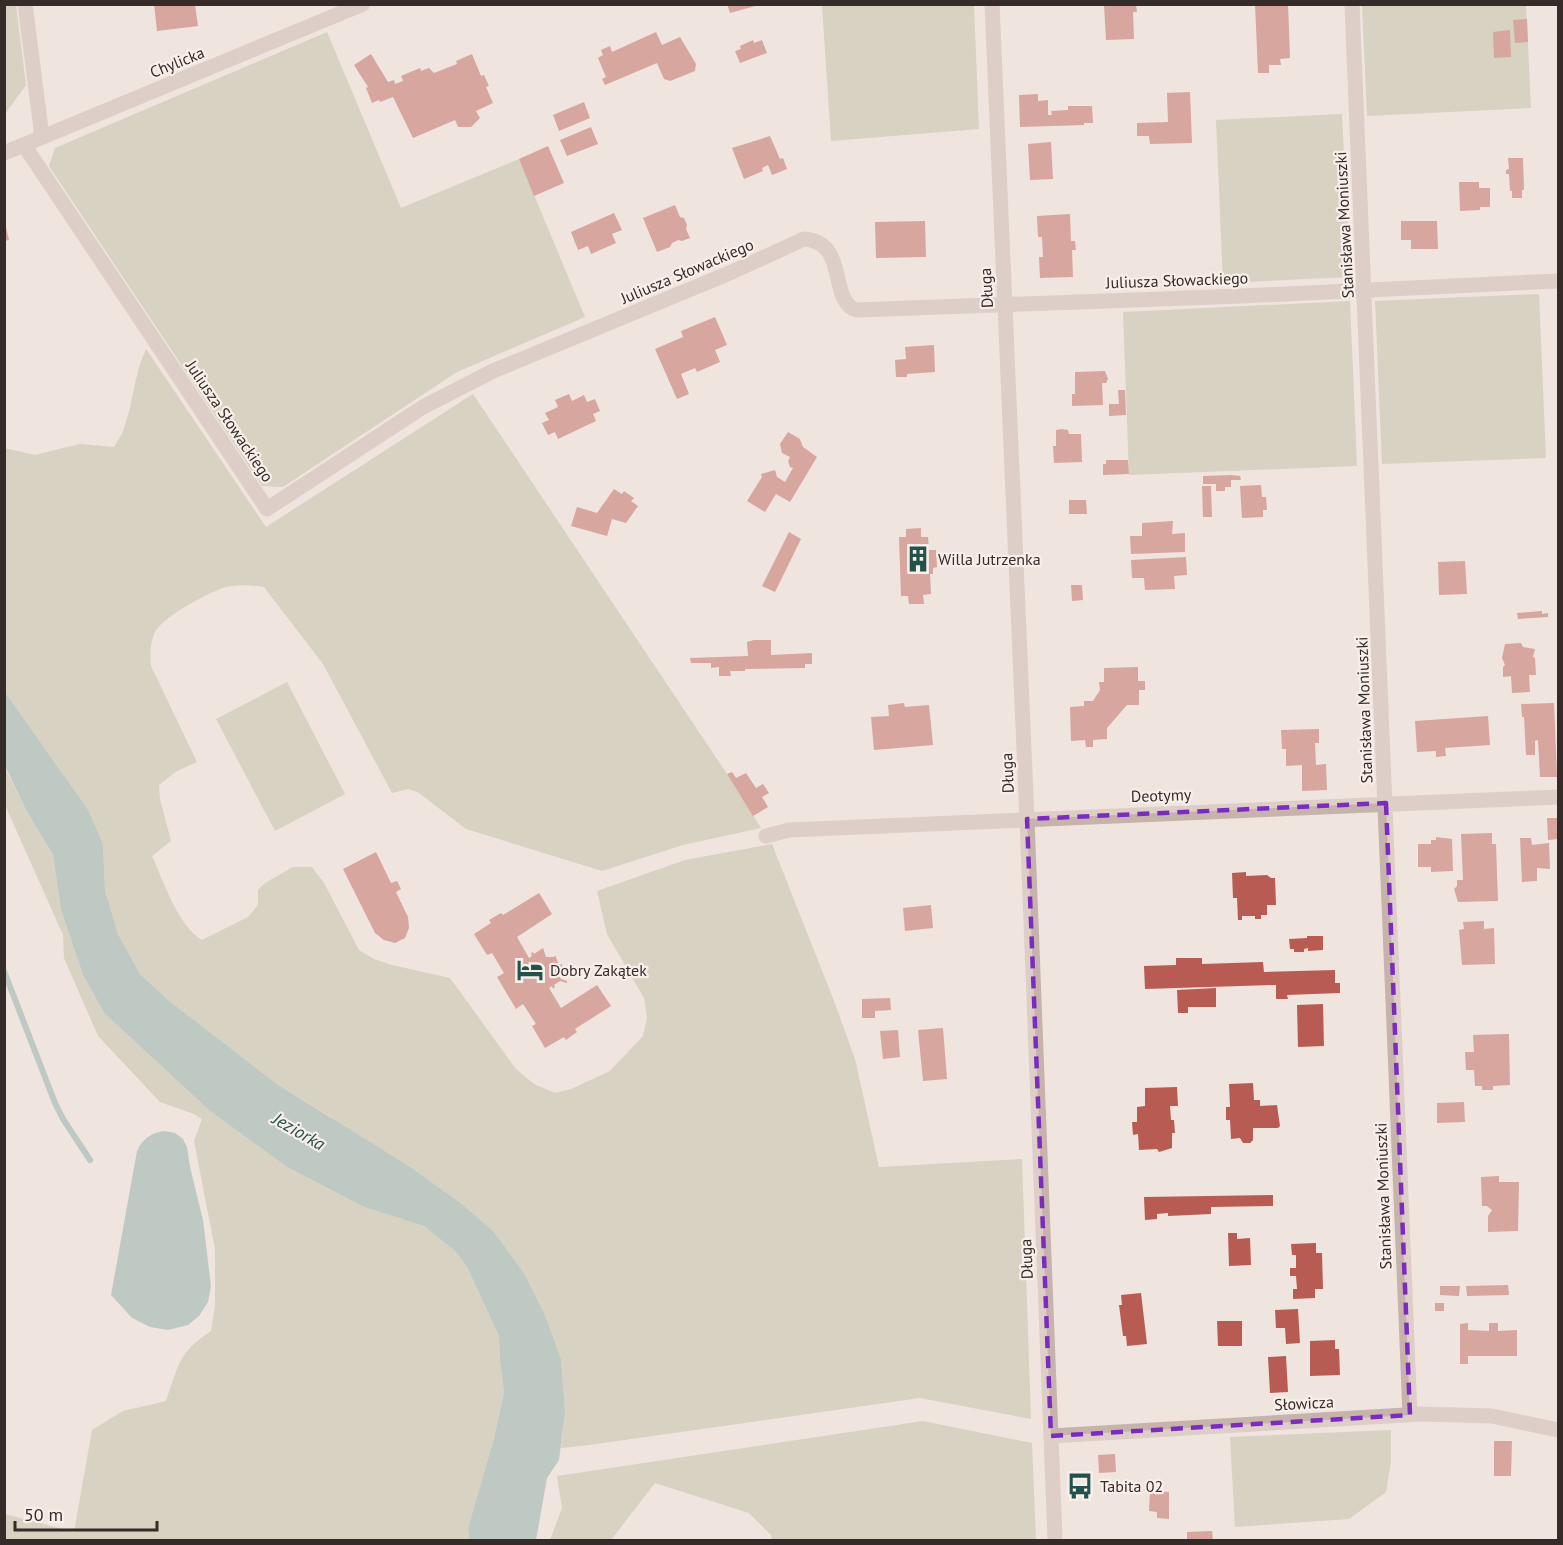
<svg xmlns="http://www.w3.org/2000/svg" width="1563" height="1545" font-family="'PT Sans',sans-serif">
<rect width="100%" height="100%" fill="#f0e4de"/>
<path fill="#b8bd9f" d="M5,4L16,5L26,85L5,114Z
M822,5H974L979,129L831,141Z
M1362,5H1526L1531,108L1367,116Z
M327,32L401,208L519,159L585,317L457,372L283,487L262,486L49,166L55,148Z
M1342,114L1350,277L1223,283L1216,120Z
M1539,294L1546,458L1382,464L1375,301Z
M1350,301L1357,466L1129,475L1123,312Z
M146,349L266,527L473,394L727,774L761,828L683,845L602,871L466,829L419,793L409,789L392,793L323,664L264,587C251,585 235,584 223,588C206,594 160,618 154,634C150,645 150,656 151,666L197,762L177,771L159,785L160,799L171,841L152,856C164,882 178,926 202,940L248,917L258,905V890L265,883L293,867H312L324,883L359,950L374,959L392,965L450,978L516,1069L534,1084L555,1093L571,1089L610,1071L643,1036L647,1018L644,998L607,934L597,891L685,860L772,844L834,1001L855,1059L879,1167L1022,1159L1031,1419L920,1398L589,1445L561,1448L565,1412L561,1359L546,1317L524,1273L494,1232L326,1114L277,1084L168,1000L140,974L118,934L105,890L103,844L89,811L5,692L4,448L35,455L80,444L114,447C118,440 123,433 125,425C134,399 134,375 146,349Z
M287,682L345,794L275,831L216,719Z
M4,766L26,810L53,855L61,910L83,975L104,1013L210,1111L287,1167L364,1207L424,1226L456,1252L467,1267L499,1336L500,1362L504,1392L494,1438L468,1528L469,1540H5V1514L74,1532L92,1430L123,1411L166,1401C179,1364 178,1353 211,1331L215,1306V1249L194,1141L202,1119L194,1114L160,1102L98,1036L64,958L63,935L5,805Z
M923,1421L1032,1443L1036,1540H772L771,1535L749,1513L655,1483L611,1540H550L562,1508L557,1476Z
M1391,1430V1461L1386,1492L1349,1519L1235,1527L1230,1437Z"/>
<path fill="#80a9a4" d="M5,692L89,811L103,844L105,890L118,934L140,974L168,1000L277,1084L410,1167L459,1202L494,1232L524,1273L546,1317L561,1359L565,1412L559,1460L547,1478L536,1540H469L468,1528L494,1438L504,1392L500,1362L499,1336L467,1267L456,1252L424,1226L364,1207L287,1167L210,1111L104,1013L83,975L61,910L53,855L26,810L5,766Z
M164,1131L175,1133L183,1139L187,1147L190,1167L203,1220L211,1286L208,1302L199,1316L188,1325L168,1330L150,1327L132,1318L111,1295L137,1151C144,1138 149,1134 164,1131Z"/>
<g fill="none" stroke-linecap="round" stroke-linejoin="round">
<path stroke="#80a9a4" stroke-width="6" d="M4,971L55,1103L63,1119L90,1160"/>
</g>
<path fill="#b85b53" d="M154,4H195L198,26L157,31Z
M727,4H759V5L730,13Z
M1136,4L1137,12H1133L1134,39L1106,40L1104,5Z
M1255,4H1288L1290,58L1280,59L1281,65H1269V73H1258Z
M1527,19L1528,42L1515,43L1513,20Z
M1510,30L1511,57L1494,58L1493,32Z
M656,32L662,45L680,37L696,64L695,71L670,81L664,79L657,63L605,85L602,79L606,77L598,58L603,55L601,50L610,46L612,52Z
M753,40L754,43L762,40L767,53L740,63L735,51L741,49L740,46Z
M371,54L388,82L394,80L395,84L403,81L401,76L420,68L421,71L429,68L434,73L457,64L456,61L472,54L481,76L484,75L489,86L486,87L493,103L476,111L480,118L471,127H458L455,120L413,138L393,97L380,102L379,100L372,103L366,88L368,87L354,65Z
M1190,92L1192,143L1150,144L1149,136H1137V123L1168,122L1167,93Z
M1038,94V101L1048,100V115H1052L1051,111L1068,110V106H1092L1093,123H1084V125L1020,127L1019,95Z
M584,102L590,118L559,131L553,115Z
M591,127L598,144L567,156L560,140Z
M770,136L780,159L783,158L787,169L772,175L768,165L762,168L763,171L744,179L732,148Z
M1051,142L1053,179L1030,180L1028,144Z
M548,146L564,183L534,196L519,159Z
M1508,158H1523L1524,190H1522V198H1512V191H1510L1509,174H1506V170L1509,169Z
M1459,182H1479V188H1490V207H1480V210L1460,211Z
M675,205L680,217L684,218L687,225L686,229L690,238L682,241L678,240L672,243L670,247L657,252L643,218Z
M614,213L622,230L612,234L616,243L591,254L588,246L578,250L571,232Z
M1070,214L1071,241H1075L1076,250H1072L1073,277L1040,278L1039,257H1043L1042,237H1038L1037,216Z
M4,219L9,240L4,241Z
M925,221L926,257L876,258L875,222Z
M1401,221H1437L1438,249H1411V240H1401Z
M715,317L727,345L715,350L720,362L697,372L695,368L681,374L689,394L677,399L655,349L683,337L681,331Z
M934,345L935,372L907,374V377H896L895,360L906,359L905,347Z
M1105,371L1108,379L1106,383H1102L1103,405L1072,406V394H1075V372Z
M1118,390H1125L1126,415L1109,416V404H1119Z
M569,394L572,401L584,395L587,402L595,399L600,411L593,414L596,421L558,439L555,432L548,435L542,423L549,420L545,413L558,407L555,400Z
M1062,429L1068,430L1069,434H1081L1082,462L1054,463L1053,446H1056V430Z
M788,432L800,439L803,447L817,457L790,502L776,494L765,512L747,501L762,477L761,474L775,470L777,477L785,482L793,468L790,467L788,461L790,457L782,453L780,444Z
M1106,460H1128L1129,474L1103,475V464H1106Z
M1231,475L1240,476L1241,480H1231V487H1225V491H1216V484H1203V476Z
M1261,485L1262,497H1266L1267,510H1263V517L1242,518L1240,486Z
M1202,486H1211L1212,517H1203Z
M614,489L622,494L624,491L634,498L631,501L638,506L626,523L612,519L607,536L571,526L577,507L597,513Z
M1069,500H1086L1087,514H1069Z
M1173,521L1172,534L1185,533V552L1131,554L1130,536H1142V523Z
M921,528V537H928L929,550H936L937,567L933,568V574H930L931,594L923,595L924,604H909L908,596H901L899,537H906V529Z
M789,532L801,539L775,592L762,586Z
M1186,557L1187,575L1174,576L1175,589L1145,590L1144,578H1132L1131,560Z
M1465,561L1467,594L1439,595L1438,562Z
M1071,585H1082L1083,600L1072,601Z
M1542,611V614L1548,613V617L1518,619L1517,613Z
M754,640H771V655L812,653V664H805V668L745,669V671H730L731,676H719V667L711,668V663H691L690,658L748,656L747,642Z
M1521,643L1523,647L1535,649L1533,657L1535,658L1536,675H1529L1530,692L1512,693L1511,676L1503,677V667L1505,665L1502,658L1505,644Z
M1138,667V681H1145V690H1139V705H1127L1107,728V739L1093,740V747H1086L1085,740L1071,741L1070,707L1084,706V701H1093L1100,690L1099,682H1104V668Z
M904,703L905,707L929,705L933,745L874,750L871,717L889,716L888,705Z
M1554,703L1557,777H1540L1538,740L1535,741V755H1526L1524,717H1522L1521,704Z
M1488,716L1490,745L1445,748L1446,756L1436,757V751L1417,752L1415,721Z
M1319,729V743H1315L1316,765L1326,764L1327,790L1302,791V765L1286,766V749H1282L1281,730Z
M732,772L736,778L746,773L756,788L763,784L769,793L762,797L768,807L753,816L727,774Z
M1547,818H1558V839L1548,840Z
M1492,833V844H1496L1498,901L1458,902L1454,889L1457,886V880H1463L1461,834Z
M1436,837L1452,839L1453,871L1431,872V867H1418V844H1431V840H1436Z
M1520,838H1531L1532,845L1549,843L1550,869L1537,868V881L1522,882Z
M376,852L391,883L397,881L401,889L396,892L408,917L409,928L405,938L395,943L384,940L375,933L343,869Z
M1246,872V876L1267,875L1271,878H1275L1276,905H1267V915H1261V919H1255V916H1242V920H1238L1237,898H1233L1232,873Z
M539,893L552,914L517,937L529,958L532,956L531,953L533,952L534,954L543,948L546,957H554L555,955L559,965L562,964V967H560L556,973L561,979L567,981V983L560,981L554,985L555,987L553,989L552,986L549,988L561,1008L597,985L611,1006L575,1029L577,1032L566,1040L564,1037L545,1048L532,1026L536,1024L523,1004L516,1009L497,977L504,973L492,953L487,955L474,934L491,923L489,920L501,913L503,915Z
M931,905L933,928L905,931L903,908Z
M1484,921V929L1494,928L1495,964L1462,965L1459,930L1464,929L1463,922Z
M1307,936H1323V950L1308,951V948L1304,949V952H1294V949H1290L1289,939L1307,938Z
M1176,958H1202V964L1263,962L1264,972L1335,970V983H1340V993L1287,995L1288,999H1276V985L1145,989L1144,966L1176,965Z
M1216,988V1007H1188V1013H1178L1177,990Z
M890,998L891,1010L875,1011V1018H862V999Z
M1323,1004L1324,1046L1298,1047L1297,1005Z
M943,1028L947,1079L923,1081L918,1030Z
M898,1030L900,1057L883,1059L880,1031Z
M1509,1034L1510,1085L1493,1086V1090H1482V1086H1475L1474,1070H1466L1465,1052H1474L1473,1035Z
M1253,1083L1254,1100H1260V1106L1277,1105L1280,1126L1278,1128H1253V1140L1250,1143H1243L1240,1138L1231,1139L1230,1120H1226V1107H1230L1229,1084Z
M1177,1087L1178,1106H1170L1171,1120H1174L1175,1133H1172V1148L1159,1152L1157,1149L1139,1150L1138,1134L1133,1135L1132,1122H1137V1107L1145,1106V1088Z
M1464,1102L1465,1122L1437,1123V1103Z
M1499,1176V1182H1519L1518,1231L1488,1232V1216L1492,1210L1487,1206H1482L1481,1177Z
M1273,1195V1206L1211,1207V1214L1168,1216V1213L1157,1214V1219L1145,1220L1144,1197Z
M1228,1233H1237V1239L1250,1238L1251,1265L1229,1266Z
M1316,1243V1253H1322L1323,1289H1315V1298L1293,1299V1289H1297L1296,1276H1290V1268H1296V1255H1292L1291,1244Z
M1508,1285L1509,1295L1467,1296L1466,1286Z
M1440,1286H1460L1459,1296L1440,1295Z
M1141,1293L1147,1344L1127,1346L1126,1336H1123L1119,1305H1122L1121,1295Z
M1435,1303H1444V1311H1435Z
M1298,1309L1300,1343L1286,1344L1285,1328H1276L1275,1310Z
M1217,1321H1242V1346H1218Z
M1468,1323V1330L1489,1331V1323H1498V1331L1517,1330V1356H1468V1364H1460V1324Z
M1335,1340V1349H1339L1340,1375L1310,1376V1341Z
M1286,1356L1288,1392L1270,1393L1268,1357Z
M1494,1441H1512L1511,1476H1494Z
M1115,1454L1116,1472L1099,1473L1098,1455Z
M1150,1491L1169,1492V1519L1157,1518V1512L1149,1511Z
M1212,1531L1213,1540H1187V1532Z"/>
<g fill="none" stroke-linecap="round" stroke-linejoin="round">
<path stroke="#c6b3ab" stroke-width="15" d="M25,4L42,137
M992,4L1027,819L1055,1540
M1352,4L1410,1415
M24,145L267,509L423,407L493,371L732,272L804,239C849,242 828,300 856,310L1242,296L1558,281
M4,153L363,4
M766,836L789,830L1558,797
M1051,1436L1422,1414L1492,1416L1558,1430"/>
</g>
<path d="M0 0H1563V1545H0ZM1386,803L1410,1415L1051,1436L1027,819Z" fill="#f0e4de" fill-opacity=".55" fill-rule="evenodd"/>
<path fill="none" stroke="#7b2cbf" stroke-width="4.5" stroke-dasharray="12 8" stroke-linejoin="round" d="M1386,803L1410,1415L1051,1436L1027,819Z"/>
<defs>
<g id="building-bare" transform="scale(2.07)"><path d="M-4-6H4V6H1V3H-1V6H-4ZM-2.5-4.3h1.7v1.8h-1.7ZM.8-4.3h1.7v1.8H.8ZM-2.5-1h1.7V.8h-1.7ZM.8-1h1.7V.8H.8Z" fill="#23524d" stroke="#f8efea" stroke-width="2.5" paint-order="stroke"/></g>
<g id="hotel-bare" transform="scale(2.07)"><path d="M-6-4.5h1.5V1H6V5H4.5V3h-9V5H-6ZM-4 0a1.8 1.8 0 1 1 3.6 0ZM.5 0V-2.5h3Q6-2.5 6 0Z" fill="#23524d" stroke="#f8efea" stroke-width="2.5" paint-order="stroke"/></g>
<g id="bus-bare" transform="scale(2.07)"><path d="M-5-6H5V4H4V6H2V4H-2V6H-4V4H-5ZM-3.5-4V0h7V-4ZM-3.5 1.2v1.5H-2V1.2ZM2 1.2v1.5H3.5V1.2Z" fill="#23524d" stroke="#f8efea" stroke-width="2.5" paint-order="stroke"/></g>
</defs>
<g fill-rule="evenodd">
<use href="#building-bare" x="918" y="559"/>
<use href="#hotel-bare" x="530" y="970"/>
<use href="#bus-bare" x="1080" y="1486"/>
</g>
<g text-anchor="middle" dominant-baseline="central" stroke-width="4.5" stroke-linejoin="round" paint-order="stroke">
<g font-size="16" fill="#352b29" stroke="#f8efea">
<text transform="translate(177 62) rotate(-22)">Chylicka</text>
<text transform="translate(1344 225) rotate(-93)">Stanisława Moniuszki</text>
<text transform="translate(687 271) rotate(-23)">Juliusza Słowackiego</text>
<text transform="translate(1177 280) rotate(-2)">Juliusza Słowackiego</text>
<text transform="translate(986 288) rotate(-93)">Długa</text>
<text transform="translate(230 421) rotate(56)">Juliusza Słowackiego</text>
<text transform="translate(1364 710) rotate(-92)">Stanisława Moniuszki</text>
<text transform="translate(1007 773) rotate(-92)">Długa</text>
<text transform="translate(1161 795) rotate(-2)">Deotymy</text>
<text transform="translate(1383 1196) rotate(-92)">Stanisława Moniuszki</text>
<text transform="translate(1026 1259) rotate(-92)">Długa</text>
<text transform="translate(1304 1403) rotate(-3)">Słowicza</text>
</g>
<g font-size="16" fill="#352b29" stroke="#f8efea" text-anchor="start">
<text x="938" y="559">Willa Jutrzenka</text>
<text x="550" y="970">Dobry Zakątek</text>
<text x="1100" y="1486">Tabita 02</text>
</g>
<g font-size="18" font-style="italic" fill="#23524d" stroke="#f8efea">
<text transform="translate(299 1131) rotate(30)">Jeziorka</text>
</g>
</g>
<rect width="1563" height="1545" fill="none" stroke="#352b29" stroke-width="12"/>
<path d="M15 1521v9h142v-9" fill="none" stroke="#352b29" stroke-width="3"/>
<text x="24" y="1521" font-size="18" fill="#352b29" stroke="#f8efea" stroke-width="4.5" paint-order="stroke">50 m</text>
</svg>
